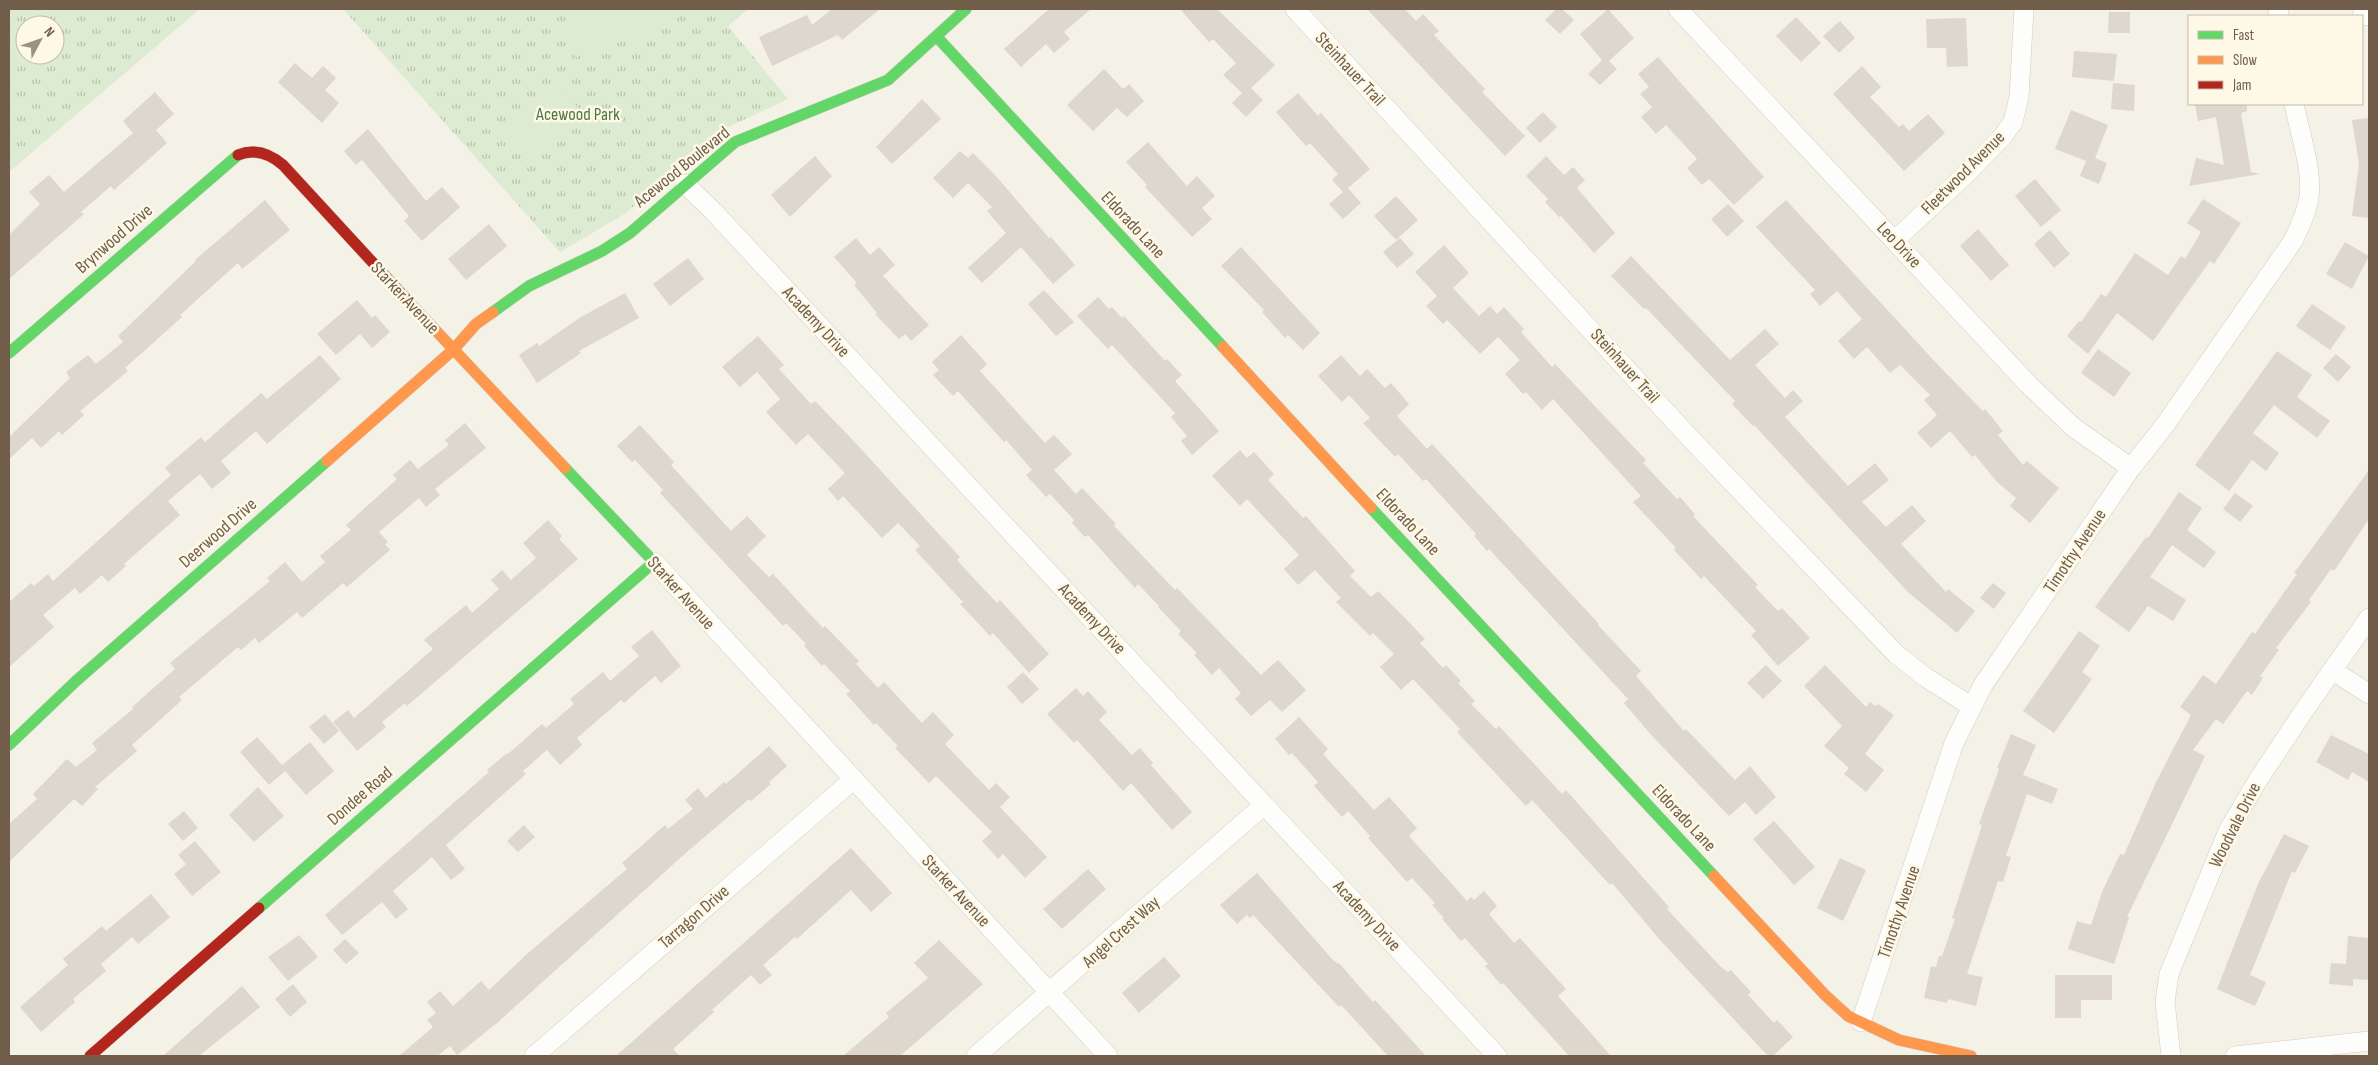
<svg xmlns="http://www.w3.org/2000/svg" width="2378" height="1065" font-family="'Sofia Sans Condensed',sans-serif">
<defs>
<pattern id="park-tufts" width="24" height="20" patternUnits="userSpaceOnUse" patternTransform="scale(1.25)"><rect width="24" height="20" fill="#ddebd2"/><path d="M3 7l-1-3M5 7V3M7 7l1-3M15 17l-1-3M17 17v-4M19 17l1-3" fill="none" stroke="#b8c2ac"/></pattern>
</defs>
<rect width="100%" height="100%" fill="#f4f1e7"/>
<path fill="url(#park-tufts)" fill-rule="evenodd" d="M9,9H200L9,172ZM25,25H55V55H25Z
M343,9H748L728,26L788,99L722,130L626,213L560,252Z"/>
<path fill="#ddebd2" d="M568,9H680L676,23L576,57Z
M556,82L584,115L530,159L503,125Z"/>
<path fill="#ddd7cd" d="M832,9H880L842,40L838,35L772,66L759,37L807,15L812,25Z
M1049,9H1091L1064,32L1070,39L1054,53L1046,44L1021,67L1004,49Z
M1180,9H1217L1275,65L1251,88L1263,100L1246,117L1232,103L1242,93L1223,75L1236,63L1213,39L1209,42Z
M1367,9H1405L1416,21L1423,14L1439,31L1434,35L1485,89L1482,92L1525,136L1505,156Z
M1556,9H1562L1574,20L1560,34L1545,20Z
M1608,9L1634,38L1609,61L1617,69L1600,85L1588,74L1602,60L1580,34Z
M2109,12H2130V33H2108Z
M1796,17L1821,43L1801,62L1776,36Z
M1966,18L1968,66L1947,67L1946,48H1927L1926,19Z
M1840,21L1855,38L1839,53L1823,36Z
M2074,51L2117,54L2114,81L2072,77Z
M1658,57L1764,177L1734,205L1709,179L1702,185L1687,168L1697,159L1666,125L1656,134L1641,117L1652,107L1640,94L1649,87L1638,74Z
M295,63L312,78L323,66L336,78L325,90L339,103L322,123L278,82Z
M1862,66L1881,87L1870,97L1899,127L1903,124L1909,131L1928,114L1945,133L1904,171L1833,94Z
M1104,69L1123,89L1129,84L1144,101L1127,117L1117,108L1093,131L1067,105Z
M2113,83L2135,85L2134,111L2111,109Z
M155,92L174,114L156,130L167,143L114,190L111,186L81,212L84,214L9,279V235L40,204L29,192L49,175L64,192L133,133L123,121Z
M1298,93L1318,116L1321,113L1370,169L1348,188L1361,203L1343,219L1329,204L1343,192L1332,180L1338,174L1310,143L1306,146L1276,112Z
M922,99L941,119L892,164L876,147Z
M2195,104H2247V111L2241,113L2251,172L2260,174L2189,186L2196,158L2224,165L2216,117L2198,121Z
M2071,110L2108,125L2095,158L2107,163L2099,184L2080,176L2086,161L2055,149Z
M1543,112L1557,127L1540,143L1526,128Z
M2369,118V218L2352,216L2359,164L2352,120Z
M368,129L426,201L442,187L460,207L422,241L404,221L409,216L362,160L356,165L344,151Z
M1148,142L1187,186L1197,176L1215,196L1202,208L1212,219L1192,237L1145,187L1147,185L1126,162Z
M960,151L968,158L973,153L995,175L1049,238L1051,237L1075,265L1053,284L1021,247L982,283L968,268L1006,233L987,211L992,207L968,183L953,198L933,178Z
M815,156L832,176L790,217L771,195Z
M1546,156L1564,175L1573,167L1585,180L1577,188L1615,233L1594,253L1561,216L1559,217L1545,202L1548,199L1526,176Z
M2035,179L2061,210L2041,227L2015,196Z
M1396,196L1418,220L1396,240L1374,216Z
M2203,199L2241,223L2214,264L2210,261L2153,341L2117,313L2088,354L2067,336L2079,321L2081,322L2101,294L2106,297L2135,253L2168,275L2181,256L2185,259L2201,232L2187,223Z
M265,200L290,230L242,269L238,263L180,315L182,317L125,368L128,371L80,411L84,415L62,435L59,431L41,448L32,438L9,459V437L70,378L66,372L88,355L96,364L123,342L118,336L196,261L195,260Z
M1786,200L1939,366L1983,411L1985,409L2003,431L1998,435L2023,465L2027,461L2059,488L2030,523L2010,506L2016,498L1997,482L1975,455L1972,457L1950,431L1931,448L1917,433L1937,415L1924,400L1930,395L1900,365L1890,373L1867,347L1854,359L1838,341L1862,319L1837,291L1820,306L1810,294L1815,290L1756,227Z
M1728,204L1744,221L1727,237L1711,219Z
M489,224L507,246L466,280L448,259Z
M1978,229L2009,265L1991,281L1960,246Z
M2050,230L2070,254L2054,268L2034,244Z
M856,238L870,255L879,247L895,265L883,276L929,325L911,341L905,334L899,339L875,314L877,313L854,285L857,283L834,257Z
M1400,238L1414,254L1397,268L1383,252Z
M2345,242L2369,256L2352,289L2326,274Z
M1444,245L1469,273L1453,288L1479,316L1490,306L1497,314L1504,307L1524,329L1521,332L1552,367L1555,364L1646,460L1643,463L1677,499L1680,497L1695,514L1693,516L1758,585L1755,587L1778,611L1782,608L1810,638L1778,666L1751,635L1756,631L1704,576L1701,579L1674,550L1676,548L1633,502L1641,496L1553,399L1542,410L1526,392L1523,394L1505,374L1520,360L1498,337L1480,354L1447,320L1443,324L1426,306L1437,296L1415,272Z
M1241,247L1320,333L1303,350L1288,335L1285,338L1262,312L1264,310L1221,266Z
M1631,256L1730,360L1765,329L1779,344L1755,365L1785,398L1793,390L1803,401L1785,417L1848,486L1875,463L1889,480L1862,502L1886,527L1912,505L1926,521L1901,544L1946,592L1948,589L1975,611L1957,633L1908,592L1754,425L1753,426L1732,404L1735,401L1646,308L1644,309L1611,276Z
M688,258L704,279L670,306L653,284Z
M1044,290L1074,322L1056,336L1028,304Z
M625,293L639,318L579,351L581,353L537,383L519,355L537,343L539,346L581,317Z
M1098,297L1109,309L1112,307L1122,318L1124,316L1165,361L1167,359L1182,375L1175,381L1219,431L1192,455L1181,441L1187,436L1171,417L1175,413L1112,345L1108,349L1077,316Z
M357,300L372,318L375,315L390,332L372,348L360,334L336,355L317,334Z
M2312,304L2346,327L2330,350L2296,326Z
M961,335L987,364L980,371L1045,443L1054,435L1072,454L1054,470L1076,494L1082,488L1116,524L1114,526L1175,590L1177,588L1261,675L1278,660L1306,690L1282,712L1270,700L1251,716L1235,699L1241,693L1219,668L1212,675L1194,655L1197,653L1178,634L1181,631L1158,607L1159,606L1138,584L1135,588L1088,535L1085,537L1072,523L1074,520L1050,494L1046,497L1026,475L1032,470L1006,440L1004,442L958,391L953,396L933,375L939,370L932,362Z
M758,336L784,365L779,369L811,404L815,401L850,437L960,557L957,560L964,568L997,603L1000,600L1049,654L1029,673L993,633L990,636L960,604L963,602L915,550L920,546L898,523L882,538L843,496L838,501L828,489L845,473L808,434L796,445L766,412L780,399L757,372L740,387L722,367Z
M2098,349L2131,373L2114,397L2081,373Z
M2277,351L2312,375L2297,397L2330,421L2317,438L2274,405L2253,433L2279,453L2266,471L2252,460L2229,491L2195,465Z
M2336,354L2351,367L2338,382L2323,368Z
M320,355L341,379L267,444L256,431L221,461L231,473L212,489L200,474L168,501L180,515L124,564L126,566L108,582L102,575L80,594L75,588L43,615L54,627L9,667V602L31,583L34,586L48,574L53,581L171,475L165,468L201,437L205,442L261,393L267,399Z
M1341,355L1360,376L1367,369L1385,388L1391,383L1409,404L1397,416L1427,449L1432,444L1599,624L1598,625L1641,671L1636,676L1684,731L1686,729L1735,780L1750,766L1776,797L1756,815L1745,802L1729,816L1653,737L1624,703L1628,699L1489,549L1487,551L1474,536L1476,534L1426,479L1423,481L1398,454L1395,457L1363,423L1370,418L1349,395L1342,402L1318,376Z
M465,423L486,448L435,489L440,495L426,507L419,498L379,532L388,542L385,544L390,550L347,587L343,583L302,618L297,612L259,643L255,638L241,650L238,647L179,697L182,700L132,745L137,751L95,787L98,789L82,806L74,799L9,862V824L37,799L33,794L67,759L76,767L97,750L92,743L133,709L132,707L175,669L170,663L270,581L267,578L285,562L302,582L325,562L320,556L351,530L346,525L397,479L393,475L410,460L418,469L449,445L445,440Z
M640,425L674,462L671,465L731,531L747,516L766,536L747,555L769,577L773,574L823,628L825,626L859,661L856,664L878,688L884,682L922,723L933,712L954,735L945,744L989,790L996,783L1010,797L1000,807L1047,857L1025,878L1003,854L998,859L982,841L992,832L936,776L929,783L895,748L898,746L876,723L874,725L846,694L850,691L824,664L822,666L804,646L806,644L786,623L783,626L660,493L663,490L635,460L632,462L617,446Z
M1240,450L1247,458L1254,452L1274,474L1268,480L1303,518L1306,516L1355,571L1350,576L1371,597L1378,591L1405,618L1425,639L1420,643L1443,668L1446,665L1461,681L1458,683L1475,701L1471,704L1496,729L1499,726L1562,794L1566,790L1669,907L1667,909L1720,966L1728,972L1731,970L1751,992L1748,995L1774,1023L1777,1020L1793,1037L1773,1056H1768L1660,940L1612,883L1610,885L1532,800L1526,806L1457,732L1460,729L1413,679L1401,690L1380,667L1394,654L1373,633L1370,636L1336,602L1341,598L1315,570L1298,585L1284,569L1299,555L1247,499L1240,506L1212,476Z
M2369,470V519L2334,571L2331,569L2309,600L2311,602L2276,648L2279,650L2260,676L2263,678L2252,695L2247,691L2223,724L2216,719L2193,750L2205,756L2127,917H2129L2114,964L2068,949L2077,921L2091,925L2102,892L2120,854L2124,855L2156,782L2191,715L2180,707L2203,675L2216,684L2252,632L2255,634L2297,574L2294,573Z
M2179,492L2202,508L2187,530L2216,552L2204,568L2172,545L2150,577L2186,600L2173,621L2148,606L2129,632L2095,607L2146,537L2148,538Z
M2235,493L2253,506L2240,522L2223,509Z
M548,520L562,536L559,539L578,559L407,706L405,703L382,722L386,727L357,751L333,722L348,710L354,718L433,649L424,640L466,605L472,613L499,589L491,580L502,570L511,580L536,558L523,543Z
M1993,583L2006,593L1994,609L1980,598Z
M652,630L681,666L661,683L655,676L624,703L621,700L577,738L582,745L560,765L547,750L523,771L526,774L446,845L465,869L451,880L432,857L393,891L408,909L396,919L382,902L342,935L325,915L489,772L487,770L507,753L508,754L542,724L546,728L574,704L570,699L603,672L610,681L639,656L631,647Z
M2079,631L2100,646L2082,672L2092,679L2054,733L2023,711Z
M1766,665L1782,681L1763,699L1747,683Z
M1825,665L1866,707L1870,702L1876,706L1878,704L1894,715L1865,754L1884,770L1866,792L1844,774L1849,768L1824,746L1842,726L1804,686Z
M1023,672L1039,689L1022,704L1007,687Z
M1076,688L1083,696L1088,691L1107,712L1099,720L1132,755L1140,748L1153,763L1151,765L1192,812L1172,830L1131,783L1123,791L1077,740L1074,743L1047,714Z
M325,714L339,731L324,744L309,727Z
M1299,717L1328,749L1323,754L1374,810L1389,797L1417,828L1409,836L1467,901L1471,897L1474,900L1484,891L1497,906L1489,914L1514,943L1520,938L1566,989L1558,996L1611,1056H1569L1503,983L1501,985L1485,966L1488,964L1465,938L1461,941L1442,919L1444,918L1432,905L1435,903L1412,878L1407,882L1368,838L1370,836L1348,811L1342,817L1314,786L1318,782L1292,753L1289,755L1275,739Z
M2011,734L2036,745L2023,775L2058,789L2052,804L2027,794L2006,856L2011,857L2003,882L1998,881L1967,974L1983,977L1976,1006L1948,999L1947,1003L1924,998L1931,966L1936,967L1939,956H1942L1955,919L1952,918L1982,825L1979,824L1999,769L1997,768Z
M2331,735L2369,754V782L2352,772L2348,780L2316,762Z
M257,737L282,765L310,742L334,771L306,795L285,771L269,785L240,752Z
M769,746L787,766L769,782L771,784L751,801L749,799L688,851L497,1023L457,1055L450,1046L437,1056H399L433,1027L427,1020L436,1013L427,1002L440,991L453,1006L481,981L489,990L527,954L627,869L622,863L665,825L668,829L693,809L685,800L698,788L706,798L724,782L726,784Z
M258,787L284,816L254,842L229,815Z
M184,811L198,828L183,841L168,824Z
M1774,821L1815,867L1794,885L1753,839Z
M524,825L535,837L518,852L507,841Z
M2284,834L2309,846L2295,873L2292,871L2250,975L2266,982L2255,1006L2217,989L2258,884Z
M195,841L221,872L192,896L174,874L186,864L178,855Z
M851,848L892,893L871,912L851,890L797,939L795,937L763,965L772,975L760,985L751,975L712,1010L714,1012L673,1049L680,1056H616Z
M1840,858L1866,870L1843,921L1817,908Z
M1088,869L1106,889L1062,929L1043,909Z
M1257,873L1331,958L1338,964L1339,963L1373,1002L1375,1000L1426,1056H1388L1341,1005L1339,1007L1253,915L1250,918L1247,915L1237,924L1220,905Z
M151,894L170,917L138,944L132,937L101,964L106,971L73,999L75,1002L41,1032L20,1007L68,965L63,959L102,926L106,931Z
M299,935L318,957L288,981L268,957Z
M2348,936L2369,938V980L2353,979V986L2329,984L2331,963L2346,964Z
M345,939L359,953L346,964L333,950Z
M939,940L983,984L900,1056H843L889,1017L886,1013L928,978L914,963Z
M1164,957L1181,976L1139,1013L1122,993Z
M2055,975H2112V1000H2081V1018H2055Z
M293,984L307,1002L290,1017L275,999Z
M242,986L260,1007L199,1056H163Z"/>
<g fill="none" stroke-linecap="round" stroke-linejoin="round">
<g stroke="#d3cdc3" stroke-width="20">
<path id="street" d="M1295,9L1690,438L1896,654L1925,677L1971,706
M1678,9L2028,384L2073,427L2131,468
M2278,9L2279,16
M2362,16L2369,15
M685,184L713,211L1497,1056
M1895,240L1962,178L2003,136L2013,122L2019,97L2024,9
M654,562L1108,1056
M2332,670L2369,694
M1861,1022L1954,743L1983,685L2131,468L2165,425L2293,241C2300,226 2307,212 2309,197C2313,171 2299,130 2294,104
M534,1056L854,779
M976,1056L1264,805
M2171,1056L2165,1002L2169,974L2228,831L2258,780L2303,712L2369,618
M2235,1056L2369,1041"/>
</g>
<g stroke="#d5cec3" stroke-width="12">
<path id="fast" d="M937,37L1223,347
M493,312L529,286L602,251L630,233L735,142L888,80L966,9
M9,353L238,155
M1371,508L1714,876
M9,745L76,681L327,461
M259,908L654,562L565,468"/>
</g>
<g stroke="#d5cec3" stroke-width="12">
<path id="slow" d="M409,302L565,468
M1223,347L1371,508
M327,461L453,350L476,324L493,312
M1714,876L1825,995L1848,1016L1899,1040L1971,1056"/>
</g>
<g stroke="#d5cec3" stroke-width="12">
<path id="jam" d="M238,155C255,148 270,154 283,165L409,302
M90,1056L259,908"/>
</g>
<use href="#street" stroke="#fdfdfb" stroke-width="19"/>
<use href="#fast" stroke="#63d668" stroke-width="11"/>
<use href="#slow" stroke="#ff974d" stroke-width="11"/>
<use href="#jam" stroke="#b3261e" stroke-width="11"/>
</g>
<g text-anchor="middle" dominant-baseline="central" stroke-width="5" stroke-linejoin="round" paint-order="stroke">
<g font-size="18" fill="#705d4a" stroke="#fef8e7">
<text transform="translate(1350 69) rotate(47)">Steinhauer Trail</text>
<text transform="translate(682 167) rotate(-39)">Acewood Boulevard</text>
<text transform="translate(1963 173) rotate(-45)">Fleetwood Avenue</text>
<text transform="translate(1133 225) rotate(47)">Eldorado Lane</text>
<text transform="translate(114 239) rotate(-41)">Brynwood Drive</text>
<text transform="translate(1899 245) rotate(47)">Leo Drive</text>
<text transform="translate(405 298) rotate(47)">Starker Avenue</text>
<text transform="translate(816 322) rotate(47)">Academy Drive</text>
<text transform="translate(1625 366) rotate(48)">Steinhauer Trail</text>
<text transform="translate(1408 522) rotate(47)">Eldorado Lane</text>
<text transform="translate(218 533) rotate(-41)">Deerwood Drive</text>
<text transform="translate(2075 551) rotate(-56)">Timothy Avenue</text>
<text transform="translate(681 593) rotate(48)">Starker Avenue</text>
<text transform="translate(1092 619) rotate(47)">Academy Drive</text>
<text transform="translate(360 796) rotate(-41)">Dondee Road</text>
<text transform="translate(1684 818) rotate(47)">Eldorado Lane</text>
<text transform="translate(2235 825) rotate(-63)">Woodvale Drive</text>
<text transform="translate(956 891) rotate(47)">Starker Avenue</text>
<text transform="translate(1899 912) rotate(-71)">Timothy Avenue</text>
<text transform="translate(1367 916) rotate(47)">Academy Drive</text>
<text transform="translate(694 917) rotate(-41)">Tarragon Drive</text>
<text transform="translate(1121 932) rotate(-42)">Angel Crest Way</text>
</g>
<g font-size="18" fill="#4d7a45" stroke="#fef8e7">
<text x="578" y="114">Acewood Park</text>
</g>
</g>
<rect width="2378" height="1065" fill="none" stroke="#705d4a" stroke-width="20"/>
<rect x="2188" y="15" width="175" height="90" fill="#fef8e7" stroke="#c5baa8"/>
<rect x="2198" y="31" width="25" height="8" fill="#63d668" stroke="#c5baa8"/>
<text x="2233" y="40" font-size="15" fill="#705d4a">Fast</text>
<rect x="2198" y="56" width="25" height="8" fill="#ff974d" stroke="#c5baa8"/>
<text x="2233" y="65" font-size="15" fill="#705d4a">Slow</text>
<rect x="2198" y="81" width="25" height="8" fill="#b3261e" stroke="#c5baa8"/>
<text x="2233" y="90" font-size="15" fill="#705d4a">Jam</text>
<g transform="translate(40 40) rotate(49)"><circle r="24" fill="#fef8e7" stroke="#c5baa8"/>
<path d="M0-4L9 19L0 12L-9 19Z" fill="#9e9181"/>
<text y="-8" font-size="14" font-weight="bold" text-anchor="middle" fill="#705d4a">N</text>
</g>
</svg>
